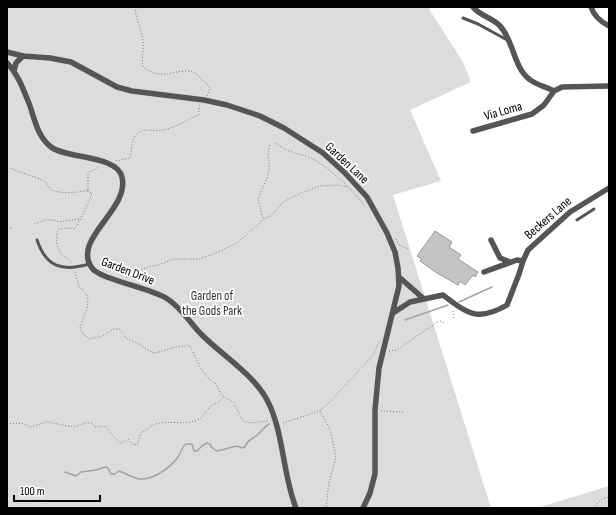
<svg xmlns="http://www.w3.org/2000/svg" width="616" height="515" font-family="'Sofia Sans Condensed',sans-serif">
<rect width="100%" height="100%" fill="#fff"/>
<path fill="#dcdcdc" d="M7,7H433L429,9L463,62L471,82L410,110L441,181L393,195L491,508H7Z
M609,486V508H537Z"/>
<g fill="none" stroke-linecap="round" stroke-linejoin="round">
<path stroke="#a3a3a3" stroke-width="1.5" d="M459,302L492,287
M405,320L448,305
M65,472L76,476L81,472L96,470L105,467L108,468L111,474H115L119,471C126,473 132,478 140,479C153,480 170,468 178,457C181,453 181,448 186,444H192L194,451H197L202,446L207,443L211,445V447L217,451L237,446L242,448L245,447C247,440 251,440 256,436C261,432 264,427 269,424"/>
</g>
<path fill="#c4c4c4" stroke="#999" d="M435,231L452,242L449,247L461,255L458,259L478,272L475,277L473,275L465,285L460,281L458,285L437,273L420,261L422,259L417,256Z"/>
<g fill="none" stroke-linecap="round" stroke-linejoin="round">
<path stroke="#777" stroke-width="1" stroke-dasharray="1 2" stroke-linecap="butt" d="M135,7C136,19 142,30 143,42C144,50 141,58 143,67C162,81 172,70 190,71C195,72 199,76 202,80C206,83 209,85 210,89L207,96
M275,143C280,146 284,149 289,151C297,154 305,155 313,159C333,171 352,189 366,208
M116,161L130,158C132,150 131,139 137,134C144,127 155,132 164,130C176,127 186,120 198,115L200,105
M7,167L45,181L51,190C62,194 76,193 88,190V192L92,193C90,200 78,226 74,229L67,228L59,229C54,238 57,245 61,254L66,257L72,263
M88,190V173L99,167
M263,218L258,199C261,189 268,180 269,169C270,159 266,156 270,145
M34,224L46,220H53L59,222L79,219
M7,227L13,228
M396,239L399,245L408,249
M75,272L79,287C96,297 84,314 80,328L83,334L90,339L102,336L114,329H120L126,338L137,343L153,353C168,351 174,345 190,346L200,367L207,377L216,384L222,396
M126,278L127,276L150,266L159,265L173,259H199L216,253L237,243L264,219L271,216L283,202L301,193L320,186L337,185L348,187
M453,311L454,320
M389,351L397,350L437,322L440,321L444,323
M223,396L233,402L243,421L250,423L269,421
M320,411L330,429L336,458L329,482L326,508
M381,411L403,412
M283,423L311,414L320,410L330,402L373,355L379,342
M7,424L21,423L31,427L47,422L74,427L86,423H92L95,427L106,426C108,430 118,444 122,443C124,442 126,440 128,439L132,444L137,445L139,440L140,434C145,431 150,426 156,424C169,420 182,425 195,421C208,417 205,405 218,403L223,397
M593,508L602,499L609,497"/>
<path stroke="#555" stroke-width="3" d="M463,18L478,24L509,41
M577,220L594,209
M37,240C46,267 62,272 89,264"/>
<path stroke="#555" stroke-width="5.5" d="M473,7C480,16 493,18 500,26C514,41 513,66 529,79C536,85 547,87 554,91L562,87L609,86
M591,7C594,16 601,22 609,26
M7,52L23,56L50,58L71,62L117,87L132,91L204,100L227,105L260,116L284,128L323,153L344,172L367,197L387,233L395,252L398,268L399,286L379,368L375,410V474L370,493L363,508
M7,63C18,74 24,91 30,106C35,121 38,137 51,147C67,159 117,155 122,177C130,210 71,239 92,268C99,279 150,288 166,298C181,307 190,323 202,335C224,357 258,377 270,406C284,438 283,475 296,508
M14,71L16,63L23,56
M473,131L532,114L544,105L554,91
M491,240L500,258L510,262
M484,272L517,260L523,261
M399,277L424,299
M393,313L410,302L443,295C468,314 478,322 507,305L519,274L523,261L528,250L570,212L609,188"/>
</g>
<g text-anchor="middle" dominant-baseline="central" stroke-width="3.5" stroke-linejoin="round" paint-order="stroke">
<g font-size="13" fill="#000" stroke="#fff">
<text transform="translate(503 111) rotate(-16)">Via Loma</text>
<text transform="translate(347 163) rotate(43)">Garden Lane</text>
<text transform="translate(548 218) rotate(-41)">Beckers Lane</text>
<text transform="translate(128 271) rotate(21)">Garden Drive</text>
</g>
<g font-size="13" fill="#333" stroke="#fff">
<text x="212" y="296">Garden of<tspan x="212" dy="15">the Gods Park</tspan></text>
</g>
</g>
<rect width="616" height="515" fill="none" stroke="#000000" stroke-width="16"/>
<path d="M14 495v6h86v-6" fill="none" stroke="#000000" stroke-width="2"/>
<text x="20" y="495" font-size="12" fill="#000000" stroke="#ffffff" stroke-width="3" paint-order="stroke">100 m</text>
</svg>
